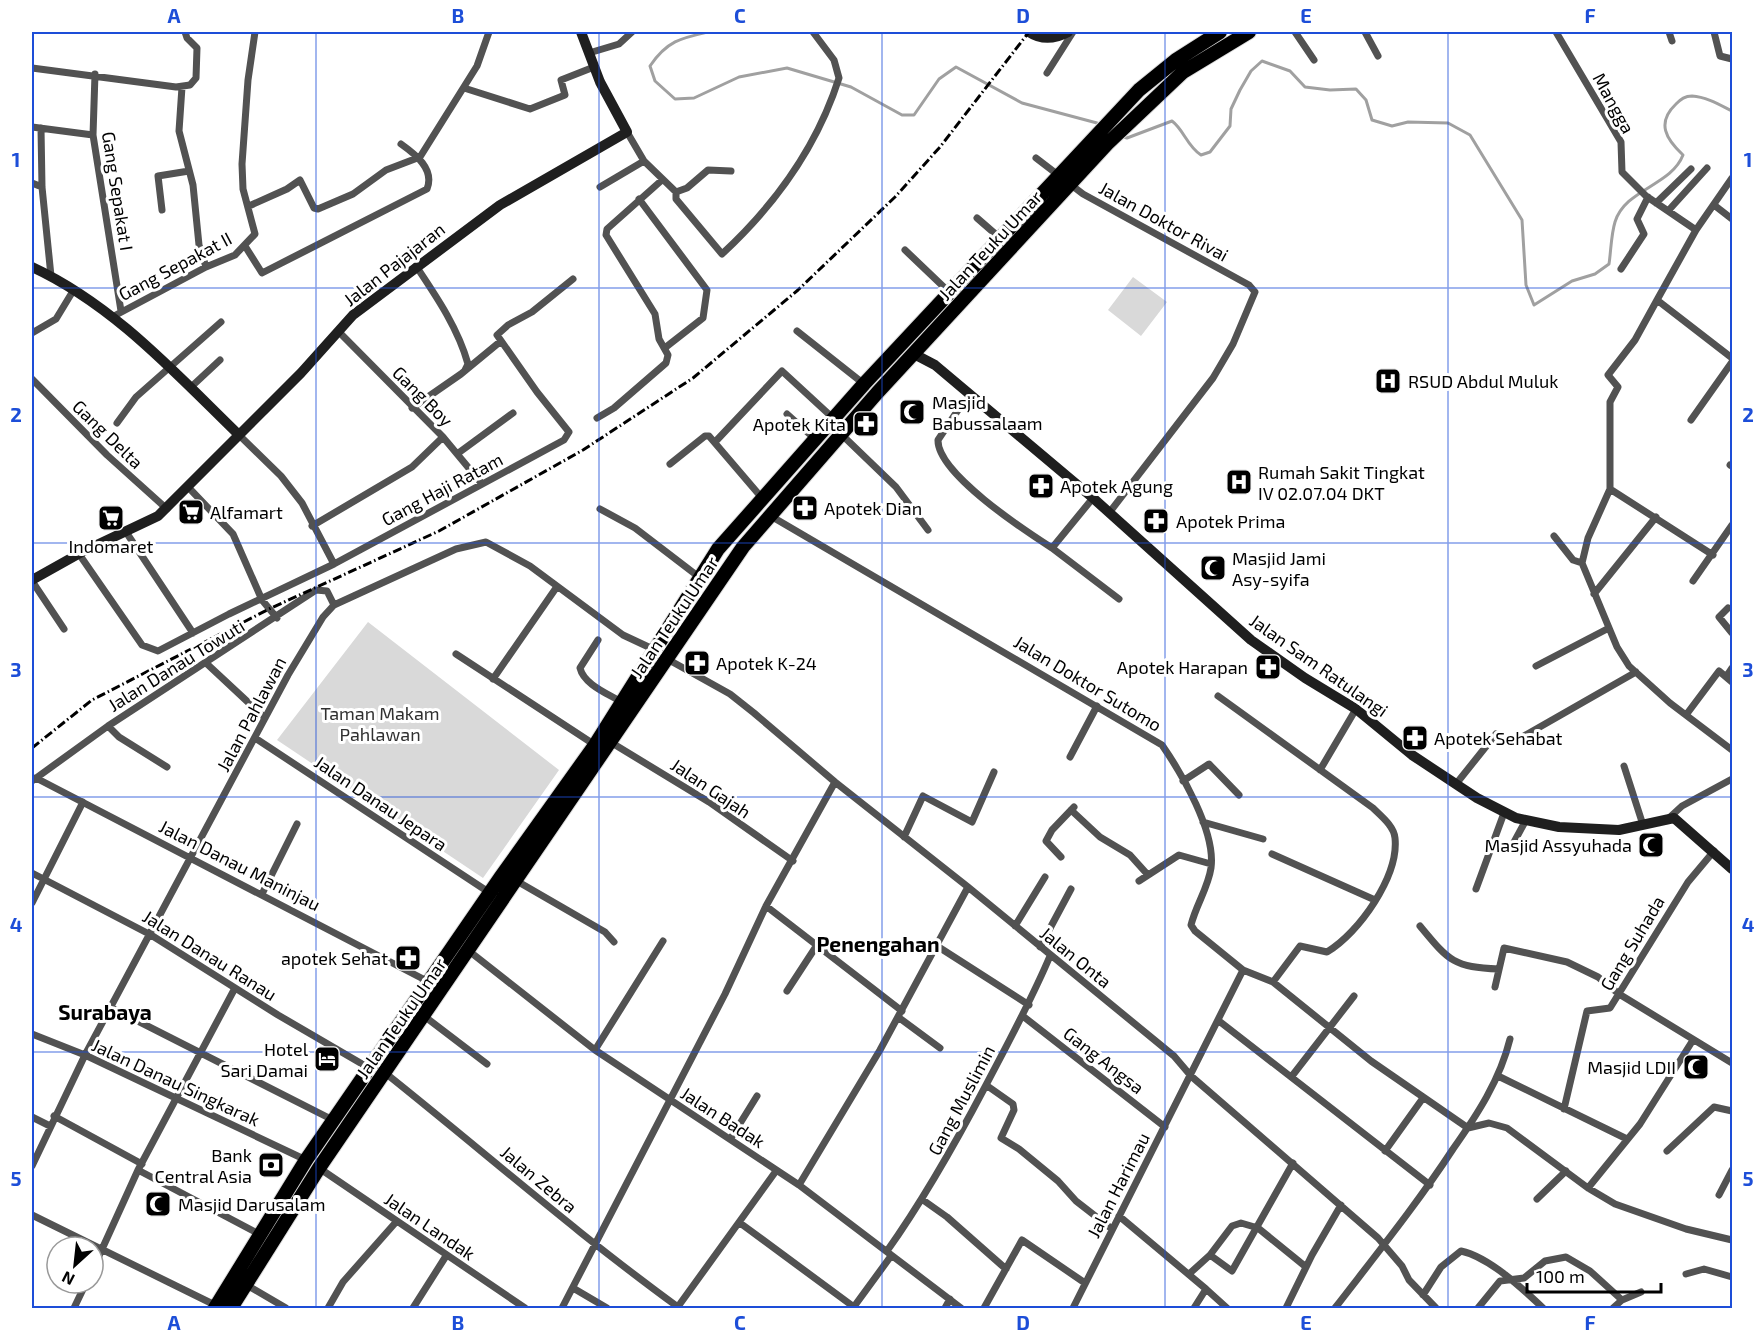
<svg xmlns="http://www.w3.org/2000/svg" width="1764" height="1340" font-family="'Exo 2',sans-serif">
<rect width="100%" height="100%" fill="#fff"/>
<path fill="#d9d9d9" d="M1133,277L1167,302L1141,336L1108,310Z
M368,622L559,770L483,878L277,740Z"/>
<g fill="none" stroke-linecap="round" stroke-linejoin="round">
<path stroke="#a0a0a0" stroke-width="3" d="M708,32C681,38 667,41 650,66L655,81L675,99L694,98L739,77L787,68L851,87L902,115H914L939,79L956,67L1022,103L1097,123
M1120,136L1127,138L1172,121C1184,130 1187,146 1201,155L1210,152L1230,126L1231,109L1240,90L1251,71L1262,61L1290,71L1305,87L1330,90L1356,89L1366,100L1372,120L1392,126L1408,122L1448,123L1470,135L1522,220L1526,285L1534,305L1572,281L1595,274L1609,264C1611,251 1611,235 1615,222C1625,189 1671,186 1683,155C1666,139 1656,123 1676,104C1681,99 1685,96 1692,96C1707,97 1720,105 1732,111"/>
<g stroke="#dbdbdb" stroke-width="16">
<path id="highway" d="M215,1308L306,1160L500,878L595,745L718,549L864,384L1139,90L1176,60L1220,32
M231,1308L319,1168L743,547L877,393L1107,144L1183,72L1249,32"/>
</g>
<path stroke="#525252" stroke-width="7" d="M1295,32L1314,60
M1365,32L1378,56
M1556,32L1621,142L1622,172L1646,196L1696,230
M1669,32L1672,41
M1714,32L1720,56L1732,59
M589,53L619,44L632,32
M32,68L176,87L190,85L196,78L197,48L187,38L185,32
M1047,73L1073,32
M95,74L93,135L121,311
M182,87L179,131L193,185L199,245L206,267
M464,88L530,109L565,95L561,80L594,67
M32,127L93,135
M41,128L42,187L51,276
M627,132L644,161L676,192L687,188L708,170L731,171
M1036,158L1083,194L1249,285L1255,292L1233,344L1213,378L1109,513
M1732,178L1696,230L1657,300L1732,358
M32,183L42,187
M600,187L644,161
M676,192V199L722,254C775,205 817,147 839,78L834,60L813,32
M639,199L707,290L703,318L666,347
M1656,203L1691,169
M1714,205L1732,219
M249,206L287,189L300,180L314,208L318,209L353,194L386,170L420,157L477,66L489,32
M162,210L158,176L189,171
M1668,211L1707,168
M977,218L1000,238
M245,246L262,273L427,189C435,169 415,154 401,144
M905,250L949,292
M416,266C436,296 458,328 468,364L465,370
M1621,269L1644,234L1637,219L1648,197
M1657,300L1635,340L1608,375L1618,387L1610,402V489L1588,538L1582,563L1617,647L1629,666L1670,703L1732,750
M114,316L206,267L235,255L255,234L243,189L242,164L248,80L255,32
M797,331L864,384
M339,332L443,437L482,484
M32,333L56,319L73,291
M32,379L107,455L167,509
M190,388L220,360
M971,395L958,410L938,440C937,473 1024,530 1052,548L1093,498
M412,408L461,374L501,341
M787,414L815,439
M597,418L614,408L666,363L668,355L659,339L655,314L606,235L607,229L662,180
M1691,420L1732,362
M117,423L136,397L221,322
M841,434L896,487L928,530
M239,435L281,476L302,503L334,564
M716,441L782,371L833,418
M457,454L513,413
M670,464L705,436H709L762,498
M1730,465L1732,466
M189,488L233,534L262,600L277,618
M1610,489L1713,555
M600,509L635,528L699,577
M769,515L1162,745C1182,774 1216,832 1211,868C1208,888 1196,905 1191,925L1195,931L1243,970L1273,982L1371,1061L1468,1128
M312,526L412,467L443,437
M126,532L193,633
M1554,536L1573,560L1582,563
M1052,548L1119,599
M79,554L142,645L158,651L229,614L334,564L564,440L569,432L537,392L497,335L508,325L532,312L573,279
M32,581L64,629
M1693,581L1732,525
M1594,594L1656,517
M1728,608L1719,617L1732,633
M598,640L580,668C584,685 609,694 623,703
M456,654L595,745
M669,660L730,694L754,713L835,782L968,887L1174,1056L1191,1076L1378,1238L1402,1266L1409,1280L1436,1308
M206,663L265,718
M1536,666L1609,628
M1726,677L1732,668
M493,679L556,588
M1218,696L1373,808C1381,816 1394,826 1395,838C1399,876 1359,933 1327,952L1300,946L1273,982
M1686,715L1719,671L1732,682
M108,726L119,737L167,767
M255,738L490,893
M612,743L709,802L793,861
M1070,757L1097,706
M1624,766L1643,825
M1320,770L1356,709
M36,778L429,982
M32,781L108,726L316,590L327,591L334,605
M1183,781L1209,764L1239,795
M1456,784L1496,734L1510,744L1636,672
M1071,810L1100,837L1130,855L1148,875
M1669,818L1682,806L1732,779
M1203,822L1263,839
M904,837L923,796L972,822L994,772
M1513,844L1526,820
M1272,854L1375,900
M1061,857L1046,841L1052,830L1074,807
M32,873L151,935L278,1015L369,1068
M515,880L605,932L614,942
M1139,881L1179,855L1211,864
M1476,889L1504,813
M262,894L297,824
M32,903L83,802
M766,906L902,1011
M1015,926L1045,877
M1420,926C1449,961 1453,967 1499,969
M937,946L1029,1005
M1040,947L1071,889
M469,951L595,1050L799,1185L961,1308
M1495,987L1504,948L1567,962L1598,977L1619,994L1732,1063
M787,991L817,945
M112,1008L333,1120
M424,1016L487,1064
M898,1017L940,1048
M1024,1017L1165,1127
M1219,1021L1430,1185
M32,1034L85,1055L306,1160
M595,1050L663,941
M384,1072C482,1150 576,1233 678,1307
M1292,1076L1354,996
M1498,1076L1627,1139
M986,1085L1013,1104L1014,1110L1001,1138L1019,1149L1058,1181L1076,1201L1112,1229
M1564,1109L1587,1011L1610,1008L1688,882L1714,851
M54,1116L142,1164
M32,1117L50,1126
M1468,1128L1489,1123L1507,1128L1588,1188L1615,1204L1686,1229L1732,1240
M731,1138L757,1096
M1385,1151L1423,1098
M1667,1151L1714,1107L1732,1111
M32,1166L85,1055L288,675L323,617L334,605L456,549L486,542L530,566L623,635L655,650
M319,1168L525,1308
M138,1170L259,1234
M799,1185L880,1050L968,887
M1588,1188L1640,1124L1693,1040
M1719,1195L1732,1170
M1537,1199L1566,1171
M923,1200L947,1217L1006,1269
M32,1215L217,1306
M1119,1216L1206,1289
M740,1223L854,1307
M887,1251C924,1199 955,1144 985,1087C1008,1043 1031,1001 1050,956
M1210,1255L1232,1271L1293,1163
M93,1269L138,1170L235,988
M1189,1274L1210,1255L1232,1226L1241,1223L1258,1228L1306,1267
M1686,1274L1704,1269L1732,1277
M245,1284L286,1308
M573,1288L607,1308
M1423,1295L1441,1267L1461,1251C1489,1257 1523,1289 1543,1308
M74,1308L86,1283
M328,1308L343,1282L396,1222
M413,1308L446,1256
M562,1308L725,994L766,906L835,782
M677,1308L776,1171
M853,1308L891,1256
M945,1308L950,1299
M984,1308L1022,1240L1085,1283
M1073,1308L1243,970
M1194,1308L1206,1289L1227,1308
M1286,1308L1312,1255L1341,1205
M1335,1308C1375,1256 1417,1204 1453,1149C1477,1115 1500,1080 1510,1039
M1478,1308L1500,1281L1524,1278L1545,1261L1566,1257L1590,1271L1622,1300L1641,1292
M1613,1308L1622,1300"/>
<path stroke="#1f1f1f" stroke-width="10" d="M1029,32C1041,40 1055,39 1068,32
M32,267C114,305 175,373 239,435
M914,354L935,365L1093,498L1251,640L1305,678L1356,709L1412,755L1477,798L1516,818L1559,827L1619,830L1674,818L1732,869
M32,580L82,552L158,516L301,373L353,315L500,205L627,132L600,82L581,32"/>
<use href="#highway" stroke="#000" stroke-width="14"/>
<path stroke="#000" stroke-width="3" stroke-dasharray="9 3 1.5 3" stroke-linecap="butt" d="M32,748L92,700L269,609L439,531L583,450L693,378L798,290L895,197L940,147L1029,32"/>
</g>
<path fill="none" stroke="#1d4ed8" stroke-width="1.5" stroke-opacity="0.55" d="M316,32V1308M599,32V1308M882,32V1308M1165,32V1308M1448,32V1308M32,288H1732M32,543H1732M32,797H1732M32,1052H1732"/>
<defs>
<g id="hospital-square" transform="scale(1.35)"><rect x="-9" y="-9" width="18" height="18" rx="4" fill="#000" stroke="#fff"/><path d="M-5-5h3v3.5h4V-5h3V5h-3V1.5h-4V5h-3Z" fill="#fff"/></g>
<g id="mosque-square" transform="scale(1.35)"><rect x="-9" y="-9" width="18" height="18" rx="4" fill="#000" stroke="#fff"/><path d="M3.5-4.9A6 6 0 1 0 3.5 4.9A5 5 0 1 1 3.5-4.9Z" fill="#fff"/></g>
<g id="pharmacy-square" transform="scale(1.35)"><rect x="-9" y="-9" width="18" height="18" rx="4" fill="#000" stroke="#fff"/><path d="M-2-6h4v4h4v4h-4v4h-4v-4h-4v-4h4Z" fill="#fff"/></g>
<g id="supermarket-square" transform="scale(1.35)"><rect x="-9" y="-9" width="18" height="18" rx="4" fill="#000" stroke="#fff"/><path d="M-6-5.5h2.5l.6 2H6L4.5 2H-2.5L-4.4-4H-6ZM-1.5 3.2a1.3 1.3 0 1 0 .1 0ZM3 3.2a1.3 1.3 0 1 0 .1 0Z" fill="#fff"/></g>
<g id="hotel-square" transform="scale(1.35)"><rect x="-9" y="-9" width="18" height="18" rx="4" fill="#000" stroke="#fff"/><path d="M-6-4.5h1.5V1H6V5H4.5V3h-9V5H-6ZM-4 0a1.8 1.8 0 1 1 3.6 0ZM.5 0V-2.5h3Q6-2.5 6 0Z" fill="#fff"/></g>
<g id="bank-square" transform="scale(1.35)"><rect x="-9" y="-9" width="18" height="18" rx="4" fill="#000" stroke="#fff"/><path d="M-6-4H6V4H-6ZM0-2.3a2.3 2.3 0 1 0 0 4.6a2.3 2.3 0 1 0 0-4.6Z" fill="#fff"/></g>
</defs>
<g fill-rule="evenodd">
<use href="#hospital-square" x="1388" y="381"/>
<use href="#mosque-square" x="912" y="412"/>
<use href="#pharmacy-square" x="866" y="424"/>
<use href="#hospital-square" x="1239" y="482"/>
<use href="#pharmacy-square" x="1041" y="486"/>
<use href="#pharmacy-square" x="805" y="508"/>
<use href="#supermarket-square" x="191" y="512"/>
<use href="#supermarket-square" x="111" y="518"/>
<use href="#pharmacy-square" x="1156" y="521"/>
<use href="#mosque-square" x="1213" y="568"/>
<use href="#pharmacy-square" x="697" y="663"/>
<use href="#pharmacy-square" x="1268" y="667"/>
<use href="#pharmacy-square" x="1415" y="738"/>
<use href="#mosque-square" x="1651" y="845"/>
<use href="#pharmacy-square" x="408" y="958"/>
<use href="#hotel-square" x="327" y="1059"/>
<use href="#mosque-square" x="1696" y="1067"/>
<use href="#bank-square" x="271" y="1165"/>
<use href="#mosque-square" x="158" y="1204"/>
</g>
<g text-anchor="middle" dominant-baseline="central" stroke-width="6" stroke-linejoin="round" paint-order="stroke">
<g font-size="18" fill="#000" stroke="#fff">
<text transform="translate(1614 103) rotate(61)">Mangga</text>
<text transform="translate(118 191) rotate(81)">Gang Sepakat I</text>
<text transform="translate(1164 221) rotate(29)">Jalan Doktor Rivai</text>
<text transform="translate(990 245) rotate(-47)">Jalan Teuku Umar</text>
<text transform="translate(394 264) rotate(-38)">Jalan Pajajaran</text>
<text transform="translate(175 266) rotate(-28)">Gang Sepakat II</text>
<text transform="translate(423 396) rotate(45)">Gang Boy</text>
<text transform="translate(108 434) rotate(44)">Gang Delta</text>
<text transform="translate(442 489) rotate(-28)">Gang Haji Ratam</text>
<text transform="translate(674 617) rotate(-56)">Jalan Teuku Umar</text>
<text transform="translate(176 665) rotate(-32)">Jalan Danau Towuti</text>
<text transform="translate(1319 665) rotate(35)">Jalan Sam Ratulangi</text>
<text transform="translate(1088 683) rotate(31)">Jalan Doktor Sutomo</text>
<text transform="translate(251 714) rotate(-62)">Jalan Pahlawan</text>
<text transform="translate(711 788) rotate(34)">Jalan Gajah</text>
<text transform="translate(381 803) rotate(34)">Jalan Danau Jepara</text>
<text transform="translate(240 865) rotate(27)">Jalan Danau Maninjau</text>
<text transform="translate(1632 943) rotate(-59)">Gang Suhada</text>
<text transform="translate(210 955) rotate(32)">Jalan Danau Ranau</text>
<text transform="translate(1076 957) rotate(39)">Jalan Onta</text>
<text transform="translate(401 1018) rotate(-55)">Jalan Teuku Umar</text>
<text transform="translate(1104 1060) rotate(38)">Gang Angsa</text>
<text transform="translate(176 1082) rotate(25)">Jalan Danau Singkarak</text>
<text transform="translate(961 1100) rotate(-62)">Gang Muslimin</text>
<text transform="translate(723 1117) rotate(33)">Jalan Badak</text>
<text transform="translate(539 1179) rotate(40)">Jalan Zebra</text>
<text transform="translate(1118 1185) rotate(-63)">Jalan Harimau</text>
<text transform="translate(430 1226) rotate(34)">Jalan Landak</text>
</g>
<g font-size="18" fill="#000" stroke="#fff" text-anchor="start">
<text x="1408" y="381">RSUD Abdul Muluk</text>
<text x="932" y="402">Masjid<tspan x="932" dy="21">Babussalaam</tspan></text>
<text x="846" y="424" text-anchor="end">Apotek Kita</text>
<text x="1258" y="472">Rumah Sakit Tingkat<tspan x="1258" dy="21">IV 02.07.04 DKT</tspan></text>
<text x="1060" y="486">Apotek Agung</text>
<text x="824" y="508">Apotek Dian</text>
<text x="210" y="512">Alfamart</text>
<text x="1176" y="521">Apotek Prima</text>
<text x="111" y="546" text-anchor="middle">Indomaret</text>
<text x="1232" y="558">Masjid Jami<tspan x="1232" dy="21">Asy-syifa</tspan></text>
<text x="716" y="663">Apotek K-24</text>
<text x="1248" y="667" text-anchor="end">Apotek Harapan</text>
<text x="1434" y="738">Apotek Sehabat</text>
<text x="1632" y="845" text-anchor="end">Masjid Assyuhada</text>
<text x="388" y="958" text-anchor="end">apotek Sehat</text>
<text x="308" y="1049" text-anchor="end">Hotel<tspan x="308" dy="21">Sari Damai</tspan></text>
<text x="1676" y="1067" text-anchor="end">Masjid LDII</text>
<text x="252" y="1155" text-anchor="end">Bank<tspan x="252" dy="21">Central Asia</tspan></text>
<text x="178" y="1204">Masjid Darusalam</text>
</g>
<g font-size="18" fill="#303030" stroke="#fff">
<text x="380" y="713">Taman Makam<tspan x="380" dy="21">Pahlawan</tspan></text>
</g>
<g font-size="21" font-weight="bold" fill="#000" stroke="#fff">
<text x="878" y="943">Penengahan</text>
<text x="105" y="1011">Surabaya</text>
</g>
</g>
<rect width="1764" height="1340" fill="none" stroke="#ffffff" stroke-width="66"/>
<g transform="translate(75 1265) rotate(207)"><circle r="28" fill="#ffffff" stroke="#999999" stroke-width="1.5"/>
<path d="M0-4.5L10 22L0 15L-10 22Z" fill="#000000"/>
<text y="-9" font-size="16" font-weight="bold" text-anchor="middle" fill="#000000">N</text>
</g>
<path d="M1527 1283v9h134v-9" fill="none" stroke="#000000" stroke-width="3"/>
<text x="1536" y="1283" font-size="18" fill="#000000" stroke="#ffffff" stroke-width="4.5" paint-order="stroke">100 m</text>
<rect x="33" y="33" width="1698" height="1274" fill="none" stroke="#1d4ed8" stroke-width="2"/>
<g font-size="20" text-anchor="middle" font-weight="bold" fill="#1d4ed8">
<text x="174" y="23">A</text>
<text x="458" y="23">B</text>
<text x="740" y="23">C</text>
<text x="1023" y="23">D</text>
<text x="1306" y="23">E</text>
<text x="1590" y="23">F</text>
<text x="16" y="167">1</text>
<text x="1748" y="167">1</text>
<text x="16" y="422">2</text>
<text x="1748" y="422">2</text>
<text x="16" y="677">3</text>
<text x="1748" y="677">3</text>
<text x="16" y="932">4</text>
<text x="1748" y="932">4</text>
<text x="16" y="1186">5</text>
<text x="1748" y="1186">5</text>
<text x="174" y="1330">A</text>
<text x="458" y="1330">B</text>
<text x="740" y="1330">C</text>
<text x="1023" y="1330">D</text>
<text x="1306" y="1330">E</text>
<text x="1590" y="1330">F</text>
</g>
</svg>
